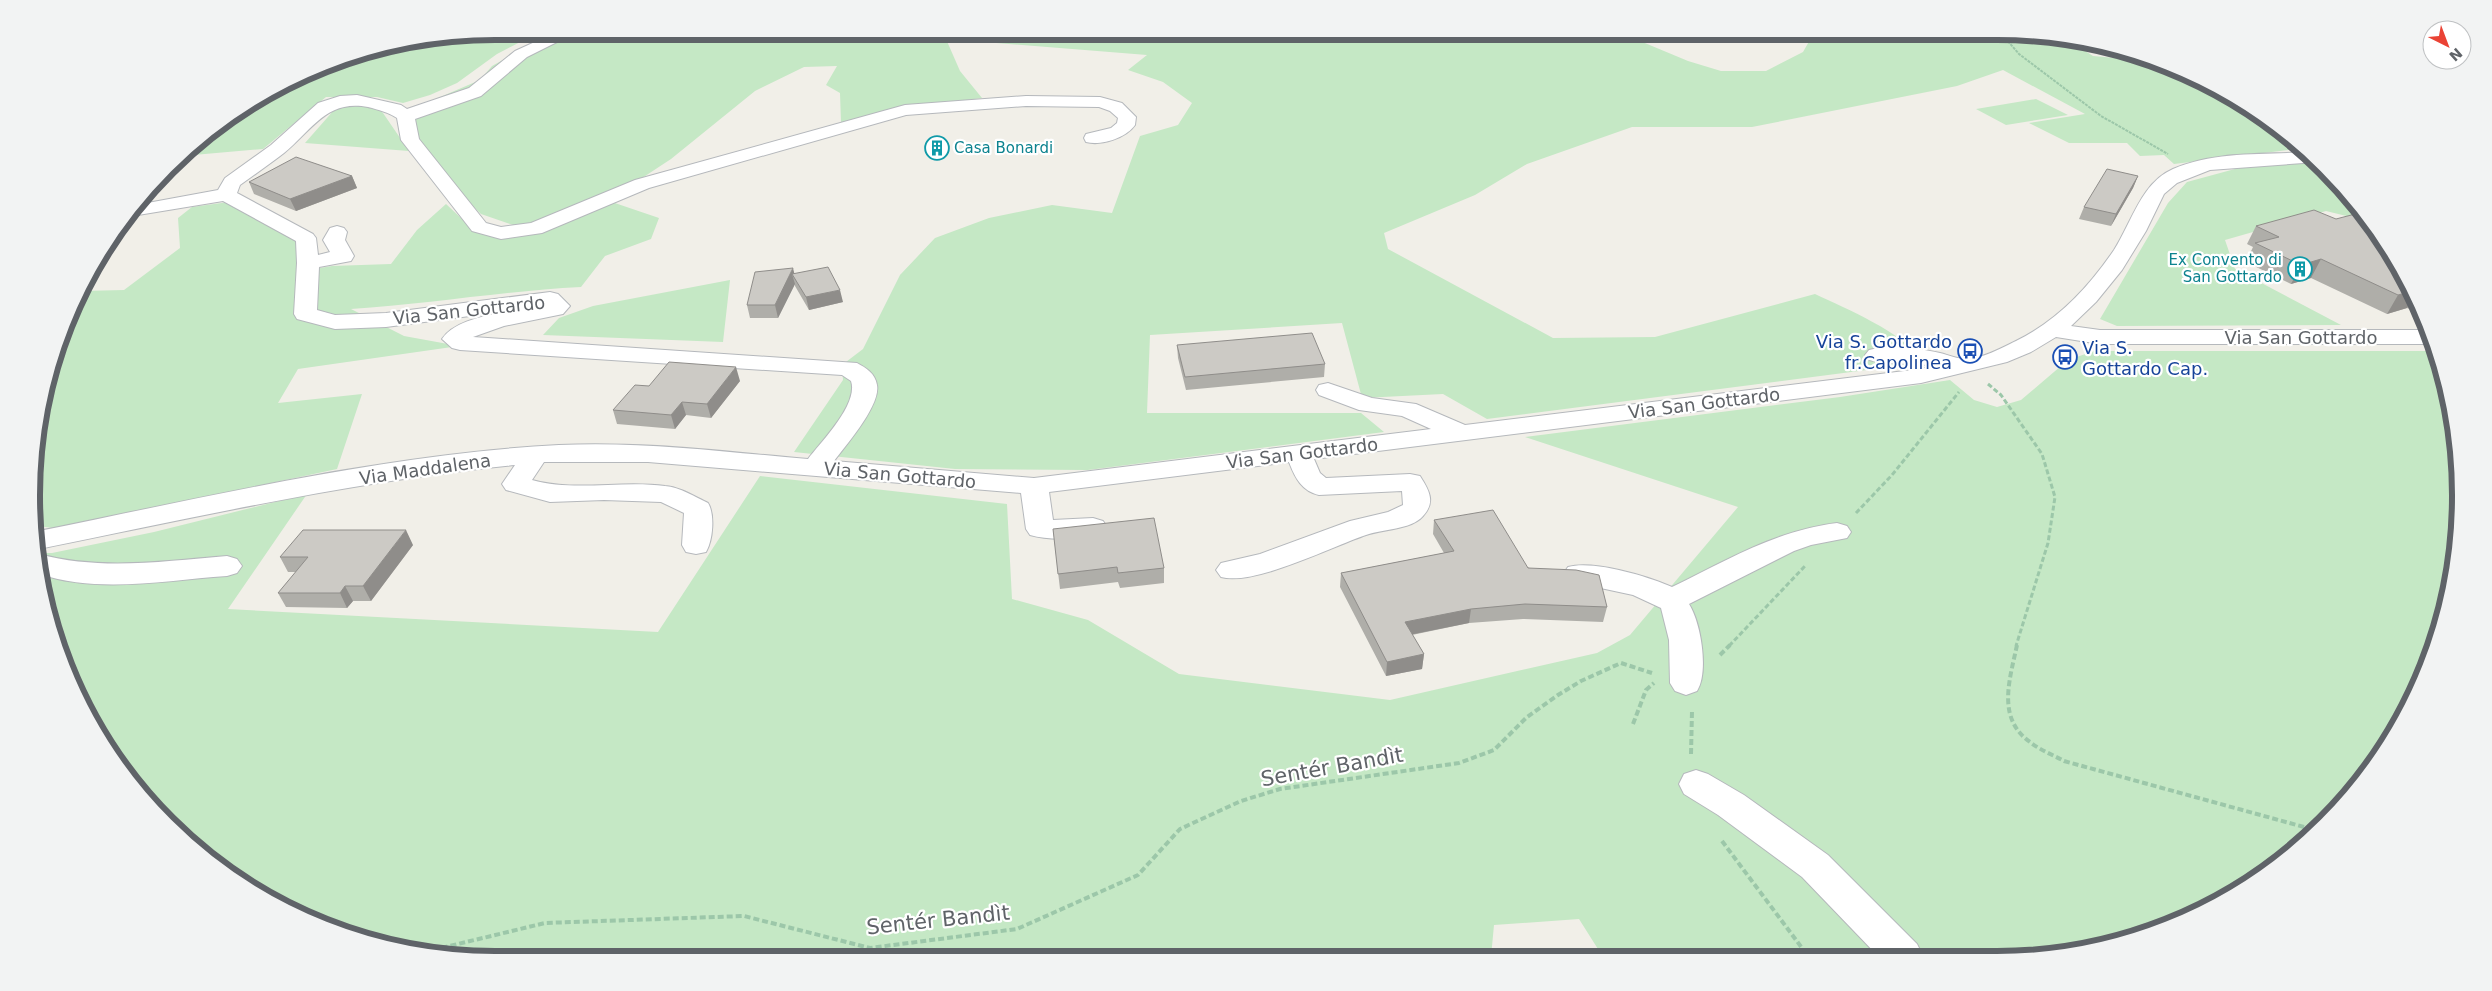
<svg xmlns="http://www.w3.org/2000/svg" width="2492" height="991" font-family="'DejaVu Sans',sans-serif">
<rect width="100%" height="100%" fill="#f1efe8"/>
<path fill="#c5e8c5" d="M495,31H536L532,36L497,54L457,83L430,95L403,103L377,97H326L263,149L182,156L190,146L264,93L346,56Z
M555,31H1616L1688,61L1721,71H1766L1803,52L1815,31H1996L2083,46L2079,47L2093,56L2160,62L2228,93L2304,148L2174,164L2164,155L2140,156L2127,143H2069L2029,123L2085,114L2003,70L1957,86L1752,127H1632L1527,164L1475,195L1384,233L1388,249L1553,338L1655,337L1815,294C1847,309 1902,332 1922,360L1905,365L1487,419L1443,394L1362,398L1342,323L1150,335L1147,413H1361L1384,432L1088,470L955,469L794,452L843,380L842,365L863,349L900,275L935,238L989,218L1052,205L1112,213L1140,136L1178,125L1192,103L1163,82L1128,70L1147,55L946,39L960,71L982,98L899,109L841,123L840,93L826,85L837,66L804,67L755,91L671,159L636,182L541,221L519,227L481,214L462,196L413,133L412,119L424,104L480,80L492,66Z
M2036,99L2068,115L2006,125L1976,109Z
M350,105L376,106L383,113L409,151L305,143L334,110Z
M2315,160L2365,213L2371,222L2326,211L2225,240L2235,269L2341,325L2117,326L2100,319L2168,203L2187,182L2246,166Z
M606,200L659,218L651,239L605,256L581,287C504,291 428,304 351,309L404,336L459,346L298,369L278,403L362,394L337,469L94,521L53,528L38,526L35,435L56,346L81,291L124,290L180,248L178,218L192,207L229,202L295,237L301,271L332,266L391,264L417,230L446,204L476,232L501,235Z
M730,280L723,342L543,335L559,318L593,306Z
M2094,351H2436L2445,375L2460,465L2457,556L2436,644L2383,753L2302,845L2202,912L2057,956L1603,957L1579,919L1494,925L1491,957L496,960L347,935L213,864L109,753L66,673L40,586L39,553H52L154,532L307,494L228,609L658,632L760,476L1007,504L1012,599L1088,620L1179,674L1390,700L1597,653L1630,635L1738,507L1525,437L1840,397L1950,380L1974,400L1997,407L2021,400L2068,360Z"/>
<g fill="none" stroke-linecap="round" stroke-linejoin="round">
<g stroke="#b5b8bc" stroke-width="2">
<path id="minor" d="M559,31H583L581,34L557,42L527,57L481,96L415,119L419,139L486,223L501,227L531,223L635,180L905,105L1026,96L1100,97L1122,103L1136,117L1135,125C1126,138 1101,146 1086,142L1084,138L1086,134L1111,128L1117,123L1118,118L1110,111L1099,107L1026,106L906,115L649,188L542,233L501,239L472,231L401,140L397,118C388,112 379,110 368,107C327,99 312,130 284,153C270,164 255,174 240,185L237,193L313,234L316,238L318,255L330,252L323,240L330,228L337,226L344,228L347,232L345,240L354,256L351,261L319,267L317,310L335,315L386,313L550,292L558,294L570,306L563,314L504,326L473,337L857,363C866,368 875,373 877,385C881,405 846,445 834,461L1034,478L1431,429L1402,416L1359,410L1319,395L1316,390L1319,385L1328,383L1372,398L1416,404L1465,425L1921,369L1933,366C1912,362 1889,365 1869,360L1865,355L1869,350C1891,344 1917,348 1940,353C1948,355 1958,359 1966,359C1981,359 2002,348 2016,341C2057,321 2089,287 2114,250C2132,222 2141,183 2173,169C2214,151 2264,155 2307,152L2317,162L2210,170L2177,183L2164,194L2146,231L2122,270L2096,302L2071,326L2100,330H2428L2433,344H2100L2056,337L2031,352L2007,362L1921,383L1314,459L1320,473L1326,478L1410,474L1420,476C1429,490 1436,502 1423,516C1411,530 1382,529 1366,535C1331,547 1254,586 1221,577L1216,570L1221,563L1260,554L1350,521L1388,512L1403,505L1402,491L1319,495C1302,491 1295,478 1289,462L1049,492L1053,520L1093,518L1103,521L1107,527L1103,533C1082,539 1051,541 1030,535L1026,529L1021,493L648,462H544L532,480C574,492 622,480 665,486C680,487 695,497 708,503C715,514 713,540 706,552L696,554L686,552L682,545L684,513L661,502L604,500L550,502L506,490L502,484L515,465C354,481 197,517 39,549V531C208,497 386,454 559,445C641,441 725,452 808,459C821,442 859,404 851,381L842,375L460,350L452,348L442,339C455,320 487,316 508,311L386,327L335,329L297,319L294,314L297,263L296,241L223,201L132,216L142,204L218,190L225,178L271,145L318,103L340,96L357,95L401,105L407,109L469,88L515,51Z
M1837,523L1847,526L1851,532L1847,538L1811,545L1794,551L1689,604C1701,623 1709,672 1697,691L1686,695L1675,691L1670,683L1669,640L1661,608L1633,595L1568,581L1563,574L1568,567C1593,560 1647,576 1672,587C1728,560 1774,531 1837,523Z
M39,554C101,571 164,561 227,556L237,559L242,566L237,573L227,576C167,580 99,594 40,574Z
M1696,770L1708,774L1744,795L1828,855L1917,944L1923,956H1878L1802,877L1718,815L1684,794L1679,784L1684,774Z"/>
</g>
<path stroke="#9cc7a9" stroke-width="2" stroke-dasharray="3 1" stroke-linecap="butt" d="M2000,32L2019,54L2101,116L2168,154"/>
<path stroke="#9cc7a9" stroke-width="3" stroke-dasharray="5 2.5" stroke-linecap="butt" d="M1988,384L2001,395L2042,454L2055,497L2048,543L2016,646
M1856,513L1892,475L1959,392
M1729,646L1805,566"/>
<path stroke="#9cc7a9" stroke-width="4" stroke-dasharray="6 3" stroke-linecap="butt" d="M2017,645C2010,679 1996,718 2030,742C2040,750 2053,755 2064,761L2315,830
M1720,655L1730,645
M1633,724L1646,690L1654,683
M1691,754L1692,711
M1722,841L1808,956
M433,950L545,923L744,916L870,948L1017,929L1138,875L1180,829L1241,801L1280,789L1459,763L1494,750L1527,717L1558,695L1581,681L1621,663L1652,673"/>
<use href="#minor" fill="#fff" fill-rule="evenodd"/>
</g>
<path fill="#afaea9" d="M352,176L357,188L296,211L254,194L249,182Z
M2138,176L2133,188L2111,226L2079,219L2084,207Z
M2336,219L2413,290L2422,314L2407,308L2387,314L2311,278L2291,284L2246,262L2253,247L2247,244L2256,226Z
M794,273L843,302L809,310L795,286V284L778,318H750L747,305Z
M1177,345L1325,364L1324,377L1186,390L1178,358Z
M740,381L711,418L686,415L675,429L617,424L613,410L649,386Z
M1434,520L1607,607L1603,622L1523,619L1469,623L1412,635L1424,654L1422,669L1386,676L1340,587L1341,573L1444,553L1433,534Z
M1053,529L1164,568V583L1120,588L1118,582L1060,589Z
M413,545L371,601H353L347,608L286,607L278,593L296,572H288L280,557Z"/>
<path fill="#8f8d8a" d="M352,176L357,188L296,211L290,199Z
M2138,176L2133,188L2111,226L2116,214Z
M2321,259L2311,278L2291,284L2301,265Z
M793,268L796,280L792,274L795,284L778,318L775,305Z
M840,290L843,302L809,310L806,297Z
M2413,291L2415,295L2407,308L2387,314L2398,295Z
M736,367L740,381L711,418L707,404Z
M682,402L686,415L675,429L671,415Z
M406,530L413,545L371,601L363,586Z
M345,586L353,601L347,608L340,593Z
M1471,609L1469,623L1404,636L1405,622Z
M1424,654L1422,669L1386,676L1387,662Z"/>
<path fill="#cccac5" stroke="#8f8d8a" d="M296,157L352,176L290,199L249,182Z
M2107,169L2138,176L2116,214L2084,207Z
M2314,210L2336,219L2359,213L2366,216L2413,291L2398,295L2321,259L2301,265L2255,243L2279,237L2256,226Z
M828,267L840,290L806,297L792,274Z
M793,268L775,305H747L755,272Z
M1312,333L1325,364L1185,377L1177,345Z
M669,362L736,367L707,404L682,402L671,415L613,410L635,385L649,386Z
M1493,510L1528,568L1576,570L1599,575L1607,607L1525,604L1471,609L1405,622L1424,654L1387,662L1341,573L1454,551L1434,520Z
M1154,518L1164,568L1118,573L1117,567L1058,574L1053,529Z
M303,530H406L363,586H345L340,593H278L308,557H280Z"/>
<defs>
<g id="building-ring" transform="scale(1.25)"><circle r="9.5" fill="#fff" stroke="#0f9aa8" stroke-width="1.5"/><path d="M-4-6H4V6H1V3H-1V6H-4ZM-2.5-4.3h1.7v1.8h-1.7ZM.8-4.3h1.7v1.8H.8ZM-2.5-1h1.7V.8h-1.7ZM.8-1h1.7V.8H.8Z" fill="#0f9aa8"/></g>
<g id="bus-ring" transform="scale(1.25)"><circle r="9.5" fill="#fff" stroke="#1a4fb4" stroke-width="1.5"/><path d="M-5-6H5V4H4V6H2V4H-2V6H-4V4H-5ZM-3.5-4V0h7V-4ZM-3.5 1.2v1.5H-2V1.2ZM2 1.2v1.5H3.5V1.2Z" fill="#1a4fb4"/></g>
</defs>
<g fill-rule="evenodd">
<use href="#building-ring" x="937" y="148"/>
<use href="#building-ring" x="2300" y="269"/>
<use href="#bus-ring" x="1970" y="351"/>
<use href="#bus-ring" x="2065" y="357"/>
</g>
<g text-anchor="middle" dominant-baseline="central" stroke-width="4.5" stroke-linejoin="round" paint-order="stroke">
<g font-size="15" fill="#0d838f" stroke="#fff" text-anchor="start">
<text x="954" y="148">Casa Bonardi</text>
<text x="2282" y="260" text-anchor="end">Ex Convento di<tspan x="2282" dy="17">San Gottardo</tspan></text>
</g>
<g font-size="18" fill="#5f6368" stroke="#fff">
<text transform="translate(469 310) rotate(-6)">Via San Gottardo</text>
<text x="2301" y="337">Via San Gottardo</text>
<text transform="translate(1704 403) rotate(-7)">Via San Gottardo</text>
<text transform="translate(1302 453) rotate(-7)">Via San Gottardo</text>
<text transform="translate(425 469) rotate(-8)">Via Maddalena</text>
<text transform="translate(900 475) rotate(5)">Via San Gottardo</text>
</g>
<g font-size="18" fill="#164399" stroke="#fff" text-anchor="end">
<text x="1952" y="341">Via S. Gottardo<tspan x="1952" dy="21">fr.Capolinea</tspan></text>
<text x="2082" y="347" text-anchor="start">Via S.<tspan x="2082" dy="21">Gottardo Cap.</tspan></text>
</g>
<g font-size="21" fill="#5f6368" stroke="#fff">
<text transform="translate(1332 767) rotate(-10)">Sentér Bandìt</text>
<text transform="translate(938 920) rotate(-6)">Sentér Bandìt</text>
</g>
</g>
<path d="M0 0H2492V991H0ZM495 40H1997A455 455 0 0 1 2452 495V496A455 455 0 0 1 1997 951H495A455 455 0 0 1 40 496V495A455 455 0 0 1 495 40Z" fill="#f2f3f3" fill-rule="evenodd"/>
<path fill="none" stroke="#5f6368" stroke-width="6" d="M495 40H1997A455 455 0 0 1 2452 495V496A455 455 0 0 1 1997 951H495A455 455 0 0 1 40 496V495A455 455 0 0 1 495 40Z"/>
<g transform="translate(2447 45) rotate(138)"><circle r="24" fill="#ffffff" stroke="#bfc1c3"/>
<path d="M0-4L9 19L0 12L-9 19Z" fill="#ea4335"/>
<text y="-8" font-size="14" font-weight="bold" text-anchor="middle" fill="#5f6368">N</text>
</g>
</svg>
